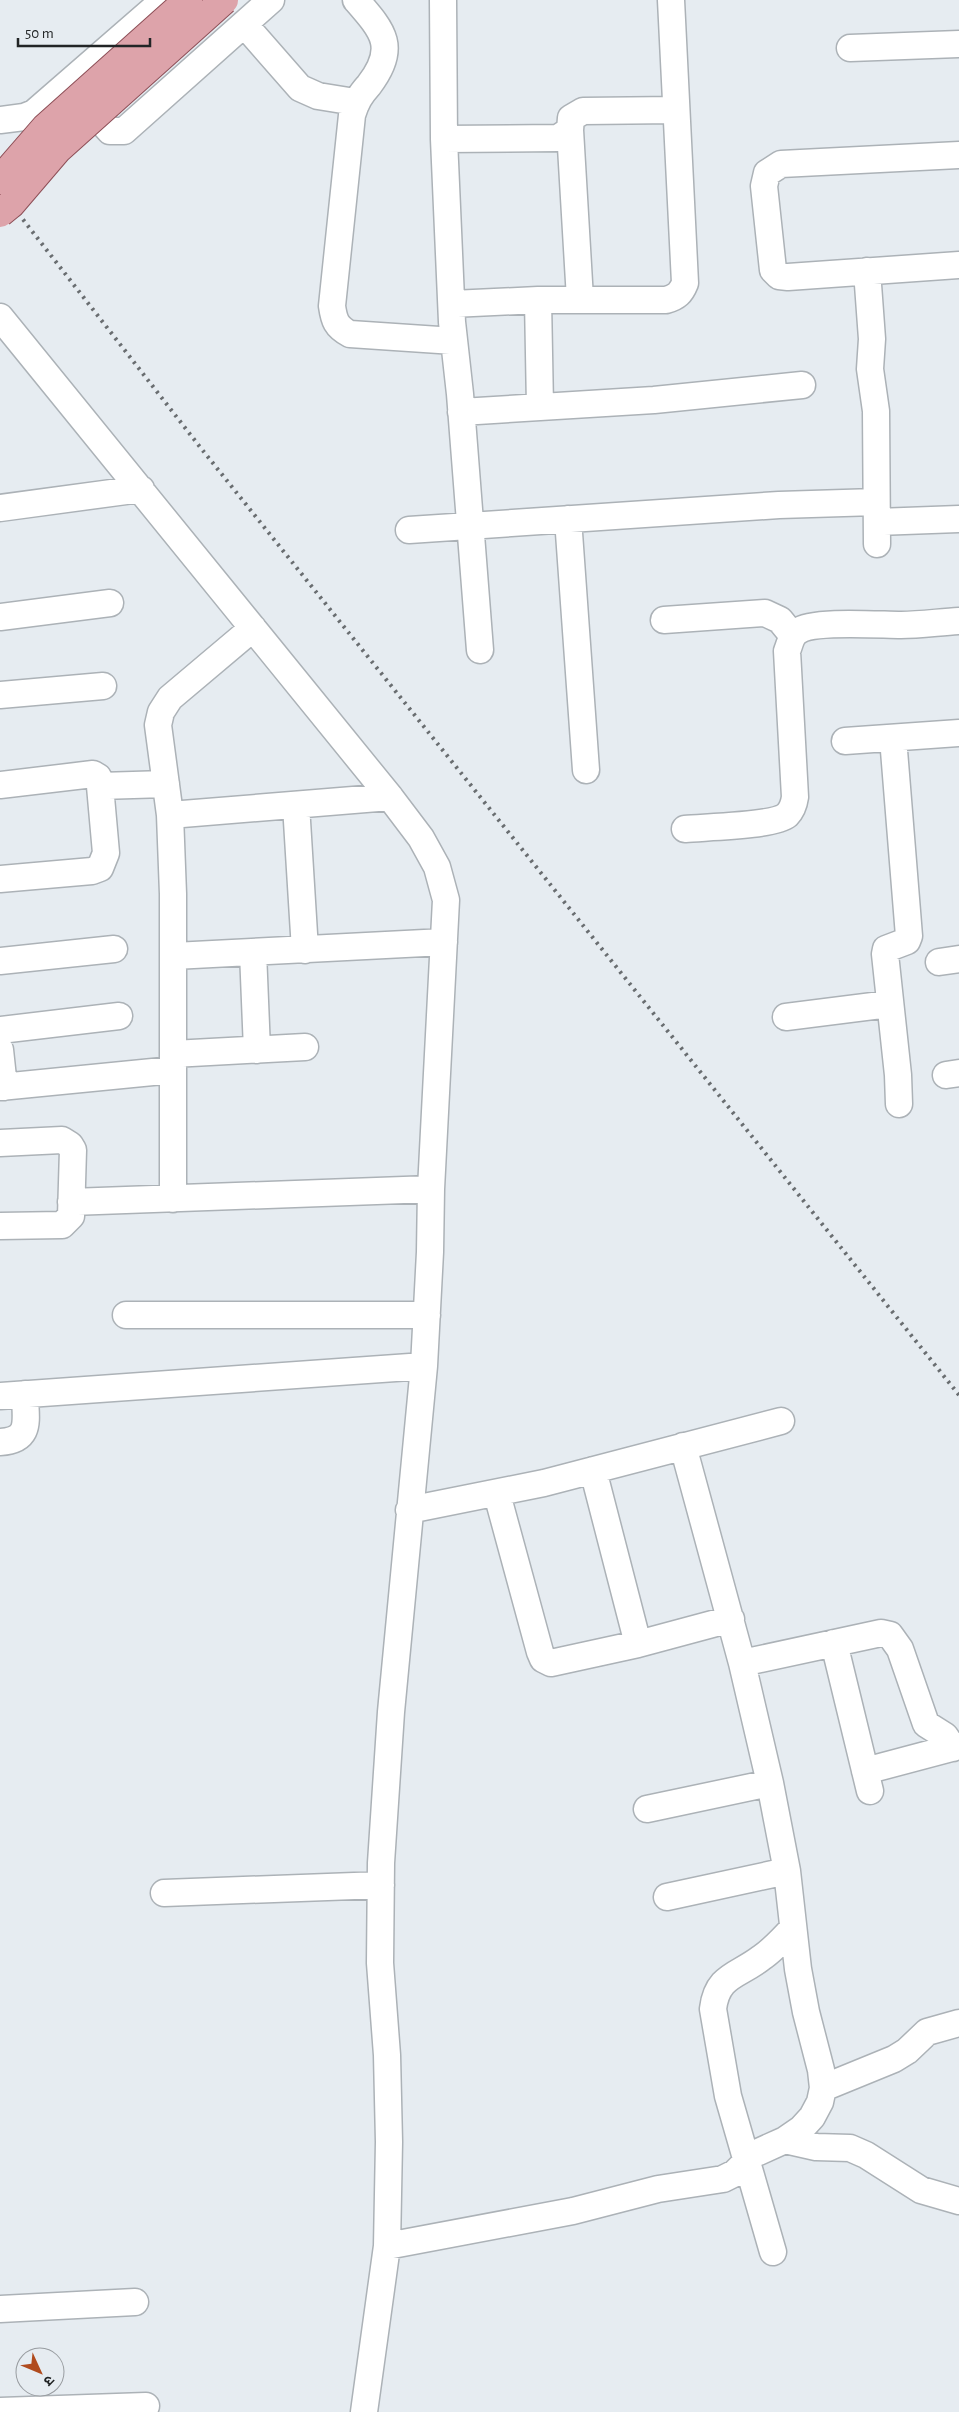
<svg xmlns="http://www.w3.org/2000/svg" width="959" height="2412" font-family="'Alegreya Sans','Noto Sans Devanagari',sans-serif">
<rect width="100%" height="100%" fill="#e6ecf1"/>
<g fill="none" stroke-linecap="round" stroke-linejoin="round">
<g stroke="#acb2b7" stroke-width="29">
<path id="minor" d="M356,0C383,31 398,47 369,85C360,95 356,102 352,115L332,306C334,320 336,327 350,334L454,341
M443,0L444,139L452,322L460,394L480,650
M244,24L300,88L318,96L355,102
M850,48L959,44
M68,84L110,131H124L271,0
M0,120L24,117L34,113L164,0
M570,130L580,299
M444,139L558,138L570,130L571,118L583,111L676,110
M959,155L781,164L767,173L764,186L773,270L779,276L788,277L959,265
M867,271L872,339L870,369L876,411L877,544
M538,300L540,407
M452,304L538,300H666C677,297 681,293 685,283L671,0
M0,317L390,797L421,838L437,867L446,900L431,1189L430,1252L424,1366L391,1712L381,1863L380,1963L387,2055L389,2142L387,2246L364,2412
M461,412L654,400L802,385
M0,508L141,489
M568,519L586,770
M877,522L959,519
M409,530L779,505L876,502
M0,617L110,603
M664,620L765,613L780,620L793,636
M0,695L103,686
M893,738L909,936L907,941L886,949L885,954L898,1075L899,1104
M845,741L959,733
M0,785L93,774L98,777L100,786
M296,805L305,950
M170,815L390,797
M685,829C705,827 774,826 787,815C792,810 794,804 795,797L787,651C790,644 791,635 798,631C813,620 880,625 901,625C920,625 940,622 959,621
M0,879L92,871L100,868L106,853L100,786L166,784
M253,952L257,1050
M174,956L444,942
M0,961L114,949
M939,962L959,959
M786,1017L889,1004
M0,1030L119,1016
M0,1050L4,1087
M173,1054L305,1047
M946,1075L959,1073
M0,1087L173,1070
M0,1143L62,1140L70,1145L73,1150L71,1216L62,1225L0,1226
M173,1199V894L170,815L158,725L161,712L170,698L253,628
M71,1202L431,1189
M126,1315H427
M0,1396L424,1366
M0,1442C33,1440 25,1419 25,1394
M593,1470L638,1644
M497,1494L540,1652L543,1659L551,1663L638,1644L731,1619
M409,1510L544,1483L781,1421
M834,1643L870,1791
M742,1663L881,1633L890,1635L900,1649L926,1724L945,1736L953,1748
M865,1771L959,1746
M647,1809L770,1783
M164,1893L381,1885
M667,1897L787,1871
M823,2088L894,2059L907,2051L927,2032L959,2023
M785,2140L816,2147L850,2148L866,2155L921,2190L959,2201
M387,2246L573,2211L658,2189L723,2179L735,2173L754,2154L785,2140L801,2129L812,2117L820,2102L823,2088L821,2070L806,2012L798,1969L787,1871L770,1783L742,1663L683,1446
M773,2252L728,2096L713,2009C717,1975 738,1976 761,1958C773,1950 783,1939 793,1928
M0,2309L135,2302
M0,2411L146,2406"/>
</g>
<use href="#minor" stroke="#fff" stroke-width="26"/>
<path stroke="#696d70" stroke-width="4" stroke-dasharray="2.5 5" stroke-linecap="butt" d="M0,190L200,447L959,1395"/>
<g stroke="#8d4f57" stroke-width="30" stroke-linecap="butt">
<path id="major-bridge" d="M0,180L45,128L188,0
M0,213L11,204L58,149L224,0"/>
</g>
<use href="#major-bridge" stroke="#dda3aa" stroke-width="28"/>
</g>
<g transform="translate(40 2372) rotate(134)"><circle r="24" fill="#e6ecf1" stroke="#989ca0"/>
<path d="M0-4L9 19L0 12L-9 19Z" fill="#b04b1e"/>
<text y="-8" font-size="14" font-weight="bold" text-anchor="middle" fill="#222526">उ</text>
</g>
<path d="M18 38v8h132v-8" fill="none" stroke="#222526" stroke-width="2.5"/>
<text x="25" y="38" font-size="15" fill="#222526" stroke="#e6ecf1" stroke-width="4" paint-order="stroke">50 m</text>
</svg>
